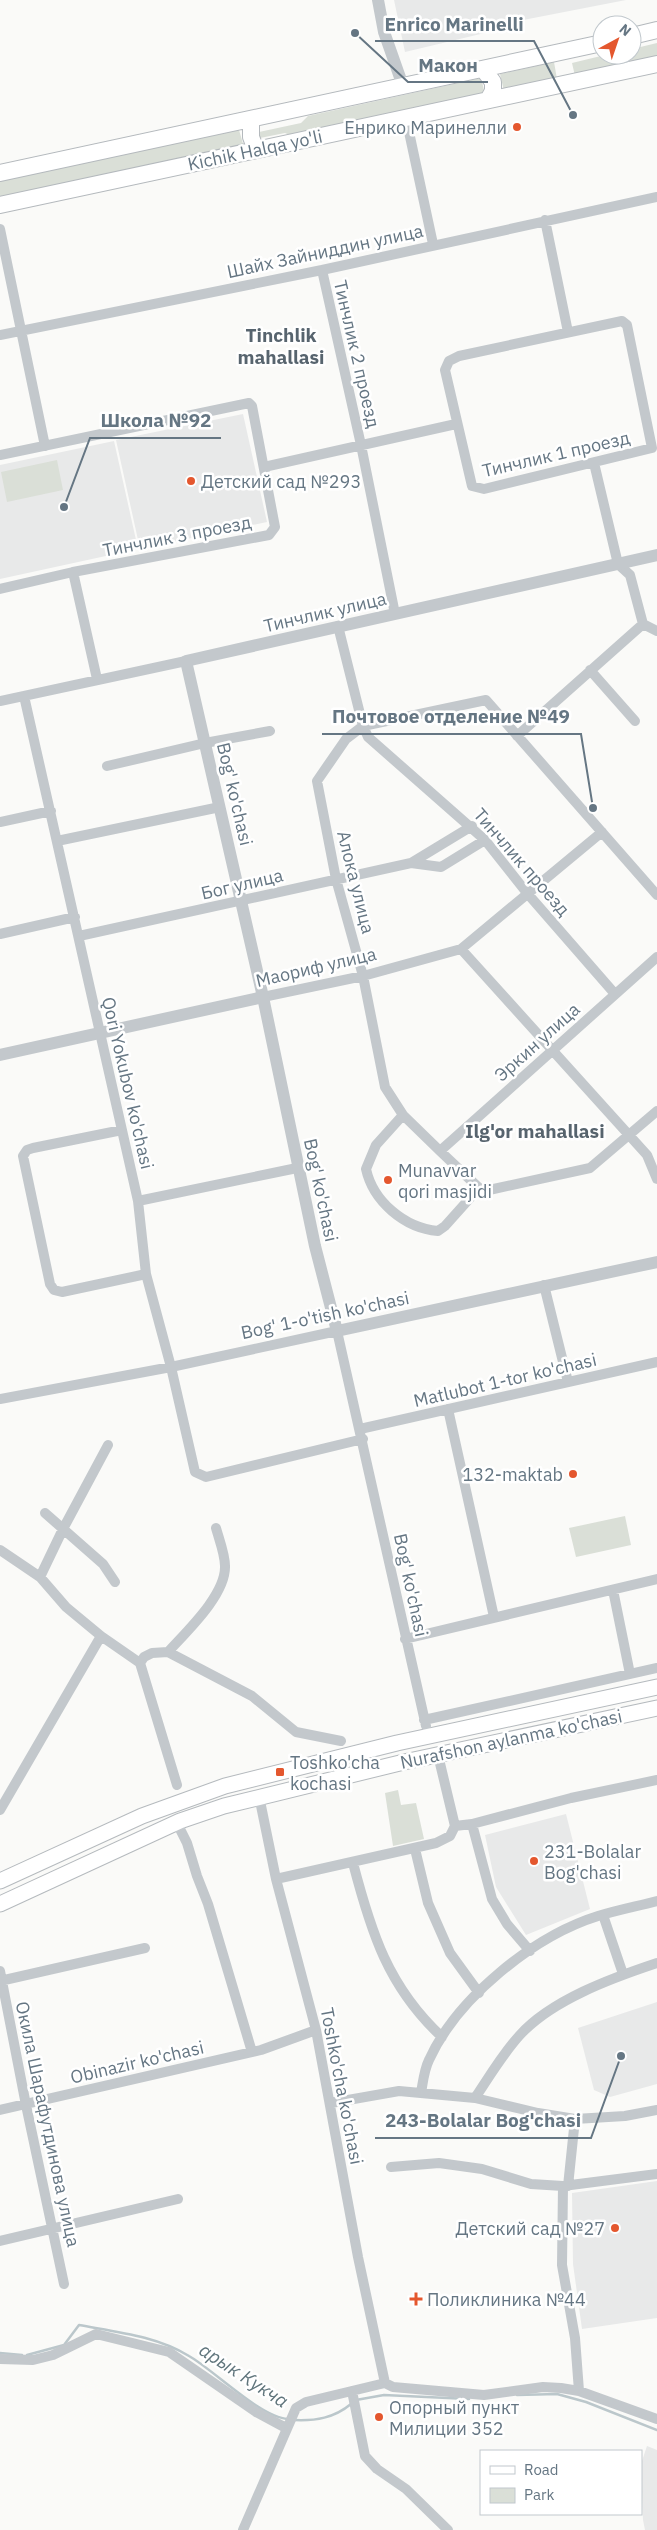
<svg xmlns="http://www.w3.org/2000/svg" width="657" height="2530" font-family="'IBM Plex Sans',sans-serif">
<rect width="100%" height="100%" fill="#fafaf8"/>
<path fill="#e8e9e9" d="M394,0H626L518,21V25L405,52Z
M243,414L267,522L140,549L116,440Z
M114,441L138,549L0,579V465Z
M566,1814L590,1909L526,1935L496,1887L485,1835Z
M657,2002V2084L610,2097L594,2090L578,2028Z
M657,2181V2318L582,2329L573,2264L572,2193Z
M647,2446L657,2450V2530H645L643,2520L641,2464Z"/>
<path fill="#dadfd7" d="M657,43V58L575,76L572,63L605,55H632V49Z
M554,62L557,79L504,91L500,74Z
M481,78L485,94L292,136L285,133L260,138L259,132L301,123L308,116Z
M239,130L244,147L0,199V181Z
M57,460L63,490L7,502L1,472Z
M625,1516L631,1545L576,1557L569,1528Z
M398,1790L401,1805L416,1803L424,1839L393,1846L385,1793Z"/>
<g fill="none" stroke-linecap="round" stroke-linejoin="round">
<path stroke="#bbc7cb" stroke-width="2.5" d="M0,2353L22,2355
M27,2355L64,2345L79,2325C117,2332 156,2336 189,2356C214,2370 261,2418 288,2419
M517,2395L557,2394L586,2402L657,2430
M356,2400L384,2395L469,2399
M294,2420C316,2421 334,2418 351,2404"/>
<g stroke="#b5babe" stroke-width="17">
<path id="primary" d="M0,1881L142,1816L225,1786L397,1743L657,1687
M0,1904L180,1821L224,1806L404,1762L657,1708"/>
</g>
<g stroke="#b4b9bd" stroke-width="18">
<path id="trunk" d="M632,36L657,30
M483,69L493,82V91L488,100
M251,120V137L256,150
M0,173L602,43
M0,205L657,64"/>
</g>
<path stroke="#c3c8cc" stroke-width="10" d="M406,118L433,244
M545,220L568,332
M0,229L45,446
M322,270L361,445L395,614
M622,321L627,325L652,448L484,489L472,486L445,370L449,361L459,356Z
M0,335L322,270L657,197
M0,455L249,403L252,406L275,527L269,535L73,572L0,589
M594,463L618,564L630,575L643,624L657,631
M264,467L456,424
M73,572L97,679
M338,626L363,726L368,737L485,840L527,893L615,994
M590,670L635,721
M24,696L138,1201L146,1274L171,1367L195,1472L206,1477L363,1439
M0,701L186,661
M517,736L643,624
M107,766L205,743L270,731
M0,822L51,811
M57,841L220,807
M411,863L441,867L485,840
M657,895L486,700L363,726L346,739L317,781L336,879L363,976L385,1087L403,1115L440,1151L479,1188L489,1190L590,1168L657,1111
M0,934L75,917
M79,936L411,863L472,826
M461,949L647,1155L657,1179
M263,997L363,976L461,949L602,832
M403,1115L376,1145L366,1169C373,1201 404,1228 438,1231L445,1226L479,1188
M122,1130L33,1148L27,1150L23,1156L50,1284L54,1290L62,1292L146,1274
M440,1151L657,957
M138,1201L297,1168
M544,1285L568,1382
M0,1399L171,1367L337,1331L426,1726
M448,1409L494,1617
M360,1429L657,1362
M45,1513L103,1564L115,1582
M0,1550L40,1577L66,1607L101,1636L140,1663L177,1785
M40,1577L63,1529L108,1445
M613,1590L630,1674
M405,1639L657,1579
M168,1652C186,1632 226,1595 225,1566C225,1554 219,1539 216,1528
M140,1663L144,1657L152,1653L168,1652L252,1696L296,1732L341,1741
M424,1720L657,1668
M438,1755L455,1826L472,1824L492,1899L507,1924L530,1951
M259,1796L276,1879L316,2030L358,2257L385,2383
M0,1810L101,1636
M177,1823L187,1843L197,1876L208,1904L252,2052
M472,1824L571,1798L657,1780
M415,1849L428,1903L450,1953L479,1993
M353,1863C371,1932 388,1987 442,2037
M276,1879L436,1843L450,1836L455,1826
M603,1915L623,1974
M0,1971L26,2105L64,2284
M0,1981L145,1948
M421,2093C423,2082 424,2070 429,2060C457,1998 534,1936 598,1916C617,1910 638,1906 657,1901
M475,2098C489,2077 502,2055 519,2036C551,2000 612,1978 657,1963
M331,2103L399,2091L475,2098L538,2113L575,2119L625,2116L657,2110
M0,2110L261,2050L316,2030
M391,2167L439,2163L482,2169L531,2184L563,2186L657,2174
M563,2186L562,2265L575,2338L579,2391
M568,2186L575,2119
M0,2241L178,2199
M0,2359L33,2360L53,2355L96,2334L169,2352L256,2412L286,2428
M385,2383L393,2387L484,2395L543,2387L561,2388L579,2391L657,2419
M352,2391L365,2456L377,2469L406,2489L448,2530
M243,2530L296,2408L306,2402L385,2383"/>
<path stroke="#c3c8cc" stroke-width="12" d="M378,0L384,32L403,86
M657,555L186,661L263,997L315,1246L337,1331L657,1262
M0,1055L263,997"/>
<use href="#primary" stroke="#fff" stroke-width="15"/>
<use href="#trunk" stroke="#fff" stroke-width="16"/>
</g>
<g fill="#e4572e" stroke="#fff" stroke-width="2">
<circle cx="517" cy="127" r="5"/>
<circle cx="191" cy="481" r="5"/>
<circle cx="388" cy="1180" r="5"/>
<circle cx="573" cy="1474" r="5"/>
<rect x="275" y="1767" width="10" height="10" rx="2.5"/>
<circle cx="534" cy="1861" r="5"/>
<circle cx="615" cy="2228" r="5"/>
<path d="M413.5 2291.5h5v5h5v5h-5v5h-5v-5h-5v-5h5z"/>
<circle cx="379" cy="2417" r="5"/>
</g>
<g text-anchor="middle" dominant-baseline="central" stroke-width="5" stroke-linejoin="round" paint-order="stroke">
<g font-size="18" fill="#657683" stroke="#fff" text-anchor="start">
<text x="507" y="127" text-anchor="end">Енрико Маринелли</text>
<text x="201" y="481">Детский сад №293</text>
<text x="398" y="1170">Munavvar<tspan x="398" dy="21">qori masjidi</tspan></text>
<text x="563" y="1474" text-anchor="end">132-maktab</text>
<text x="290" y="1762">Toshko'cha<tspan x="290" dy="21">kochasi</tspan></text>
<text x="544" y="1851">231-Bolalar<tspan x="544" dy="21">Bog'chasi</tspan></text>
<text x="605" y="2228" text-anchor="end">Детский сад №27</text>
<text x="427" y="2299">Поликлиника №44</text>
<text x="389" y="2407">Опорный пункт<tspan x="389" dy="21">Милиции 352</tspan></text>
</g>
<g font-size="18" fill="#657683" stroke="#fff">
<text transform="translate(255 150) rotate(-12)">Kichik Halqa yo'li</text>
<text transform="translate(325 251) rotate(-12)">Шайх Зайниддин улица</text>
<text transform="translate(357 354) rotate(77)">Тинчлик 2 проезд</text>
<text transform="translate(556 454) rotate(-13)">Тинчлик 1 проезд</text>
<text transform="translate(177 536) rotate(-11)">Тинчлик 3 проезд</text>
<text transform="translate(325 612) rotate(-13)">Тинчлик улица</text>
<text transform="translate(235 794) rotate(77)">Bog' ko'chasi</text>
<text transform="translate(522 862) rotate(49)">Тинчлик проезд</text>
<text transform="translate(356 882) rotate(76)">Алока улица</text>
<text transform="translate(242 884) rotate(-13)">Бог улица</text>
<text transform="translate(316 967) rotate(-13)">Маориф улица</text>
<text transform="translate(537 1042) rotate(-42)">Эркин улица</text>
<text transform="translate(128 1083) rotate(77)">Qori Yokubov ko'chasi</text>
<text transform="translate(321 1190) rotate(78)">Bog' ko'chasi</text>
<text transform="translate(325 1315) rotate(-12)">Bog' 1-o'tish ko'chasi</text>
<text transform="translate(505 1380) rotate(-13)">Matlubot 1-tor ko'chasi</text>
<text transform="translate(411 1585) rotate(78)">Bog' ko'chasi</text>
<text transform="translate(511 1739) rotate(-12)">Nurafshon aylanma ko'chasi</text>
<text transform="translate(137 2062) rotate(-13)">Obinazir ko'chasi</text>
<text transform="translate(342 2086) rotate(79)">Toshko'cha ko'chasi</text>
<text transform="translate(48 2124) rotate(78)">Окила Шарафутдинова улица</text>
</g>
<g font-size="19" font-weight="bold" fill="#57646e" stroke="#fff">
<text x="281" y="335">Tinchlik<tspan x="281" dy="22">mahallasi</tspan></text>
<text x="535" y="1131">Ilg'or mahallasi</text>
</g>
<g font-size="19" font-style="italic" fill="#60757c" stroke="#fff">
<text transform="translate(244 2375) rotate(33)">арык Кукча</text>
</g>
</g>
<path fill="none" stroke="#657683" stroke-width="2" d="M573 115L534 41H375M355 33L408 82H488M64 507L90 438H221M593 808L581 734H322M621 2056L591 2138H375"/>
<g fill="#657683" stroke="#fff" stroke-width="2">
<circle cx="573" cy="115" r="5"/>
<circle cx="355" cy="33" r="5"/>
<circle cx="64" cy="507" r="5"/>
<circle cx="593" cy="808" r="5"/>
<circle cx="621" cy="2056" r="5"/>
</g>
<g font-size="19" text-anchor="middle" font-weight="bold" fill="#657683" stroke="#fff" stroke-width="5" stroke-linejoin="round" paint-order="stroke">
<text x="454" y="31">Enrico Marinelli</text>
<text x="448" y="72">Макон</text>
<text x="156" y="427">Школа №92</text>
<text x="451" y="723">Почтовое отделение №49</text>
<text x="483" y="2127">243-Bolalar Bog'chasi</text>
</g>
<rect x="480" y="2450" width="162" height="65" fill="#ffffff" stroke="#c1c8cd"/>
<rect x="490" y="2466" width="25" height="8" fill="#ffffff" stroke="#c1c8cd"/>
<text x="524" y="2475" font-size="15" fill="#657683">Road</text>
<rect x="490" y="2488" width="25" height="15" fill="#dadfd7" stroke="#c1c8cd"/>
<text x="524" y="2500" font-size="15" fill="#657683">Park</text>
<g transform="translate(617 40) rotate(40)"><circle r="24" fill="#ffffff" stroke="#c1c8cd"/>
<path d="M0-4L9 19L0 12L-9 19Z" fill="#e4572e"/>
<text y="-8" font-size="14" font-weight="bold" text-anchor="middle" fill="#657683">N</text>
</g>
</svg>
